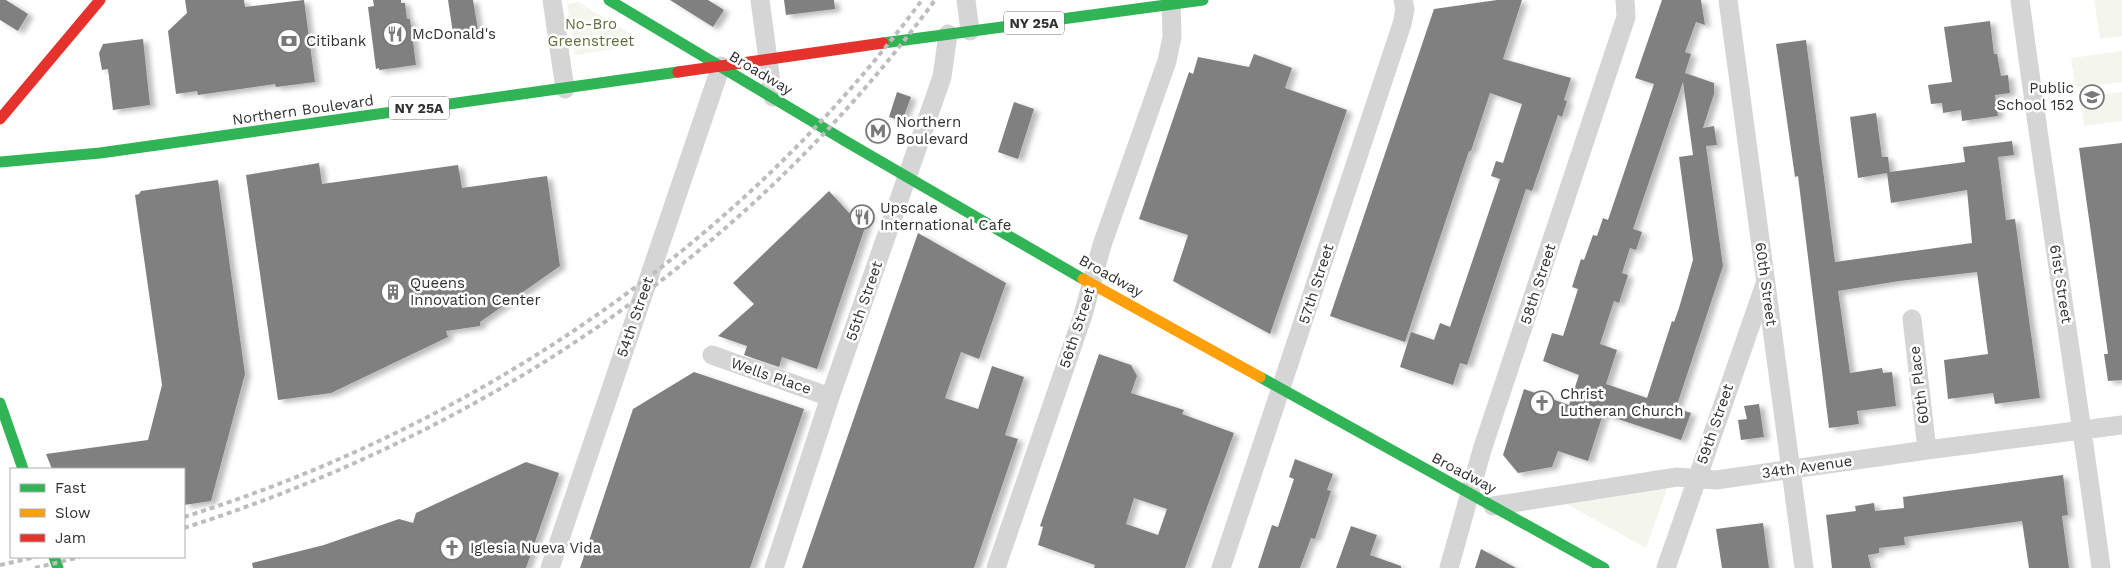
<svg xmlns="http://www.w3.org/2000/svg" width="2122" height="568" font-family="'Work Sans',sans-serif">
<defs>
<filter id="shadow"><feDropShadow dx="5.5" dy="3" stdDeviation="2.5" flood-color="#0004"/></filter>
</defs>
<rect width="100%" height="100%" fill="#fff"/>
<path fill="#f4f6ed" d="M2094,0H2122V36L2100,39Z
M578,2L638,38L633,46L575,55L567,4Z
M2122,51V82L2076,88L2071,58Z
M2122,92V121L2084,126L2080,98Z
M1668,486L1646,548L1561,501Z"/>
<path fill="#808080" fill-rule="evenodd" filter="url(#shadow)" d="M0,0H6L28,14L18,31L0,20Z
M185,0H244L245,7L304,0L315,82L276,87L275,84L198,95L197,91L176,94L168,31L187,13Z
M373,0H401V3H405L407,19H410L416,65L379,70V68L376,69L368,7L374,6Z
M448,0H473L478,30L453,33Z
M670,0H708L724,10L713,27Z
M784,0H834L835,9L786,15Z
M1497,0H1522L1503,59L1571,78L1564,100L1567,101L1562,117L1558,115L1532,191L1526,189L1467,365L1460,363L1453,385L1400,367L1411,332L1434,340L1440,323L1450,327L1500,179L1491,176L1496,161L1503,163L1522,104L1490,93L1471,151H1469L1405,342L1330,316L1434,9Z
M1662,0H1701L1705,25L1696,22L1685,52L1691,54L1685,73L1714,83V94L1703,128L1714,126L1717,145L1706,146L1723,266L1676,408L1691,413L1681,440L1603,414L1588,461L1558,451L1552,467L1518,473L1503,455L1524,389L1569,405L1579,375L1543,361L1552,333L1563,336L1578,289L1572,287L1581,259L1584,260L1593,235L1597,236L1603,218L1608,220L1654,84L1635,78ZM1683,82L1693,155L1679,157L1693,260L1679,308L1674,322L1672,321L1647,398L1606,384L1617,350L1600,344L1614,301L1619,303L1628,275L1622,273L1630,248L1636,250L1642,232L1633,229Z
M1990,21L1994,54H1997L2001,76L2008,75L2010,93L1995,95L1998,116L1962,121L1961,110L1943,113L1942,103L1931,104L1928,85L1952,82L1944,27Z
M143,39L150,105L113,110L108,69L102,70L99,53L103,44Z
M1806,40L1835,262L1972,243L1967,190L1891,203L1887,173L1858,178L1850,117L1876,113L1882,157H1888L1890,172L1965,162L1963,147L2012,141L2014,155L1998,157L2006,220L2015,219L2040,398L1995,404L1993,393L1948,399L1944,360L1988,354L1977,272L1899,281L1838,291L1850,373L1882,368L1883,373L1892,372L1896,406L1857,411L1859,424L1829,428L1798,176L1795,177L1776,44Z
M1254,54L1292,68L1285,88L1347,110L1270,334L1173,281L1188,235L1139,219L1189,72L1193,74L1198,57L1249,67Z
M897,92L911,97L902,121L889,117Z
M1014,102L1034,109L1018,159L998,152Z
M2122,143V380L2108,381L2104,354H2108L2079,148Z
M319,163L322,184L458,165L462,188L547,176L560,266L480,322V326L446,331L448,337L331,393L278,400L246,175Z
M218,180L245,374L211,501L184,505V469H52L46,454L148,440L162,385L135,195L139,194L141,191Z
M829,191L852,216L859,210L870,213L817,369L782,357L779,367L744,355L747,346L718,336L754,304L733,283Z
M918,233L1006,283L979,359L961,352L945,398L978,409L992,366L1024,377L1005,435L1018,439L974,568H802Z
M1099,354L1131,365L1137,376L1131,393L1184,410L1182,414L1234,433L1185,568H1094L1095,565L1038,545L1043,527L1040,526ZM1134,498L1167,509L1158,535L1126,524Z
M694,372L804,409L750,568H580L633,409Z
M1759,404L1764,437L1741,440L1738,420L1747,419L1744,406Z
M1295,459L1333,474L1327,490L1331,491L1315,539L1311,538L1300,568H1258L1272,525L1278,527L1294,479L1289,477Z
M526,462L559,473L526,568H253L252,563L324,545L399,519L413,523L416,513Z
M2063,475L2068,515L2062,516L2069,568H2029L2022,521L1904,537L1905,545L1879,548V553L1868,555L1871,568H1832L1826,515L1856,511L1855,506L1874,503L1875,511L1904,508L1903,497Z
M1763,523L1769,568H1722L1716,529Z
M1351,526L1377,535L1370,555L1401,566V568H1336Z
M1481,549L1516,568H1475Z"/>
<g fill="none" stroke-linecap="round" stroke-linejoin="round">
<path stroke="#d5d5d5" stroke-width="19" d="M552,0L565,89
M760,0L773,97
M966,0L970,31
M1728,0L1804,568
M2020,0C2045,190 2076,378 2101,568
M1912,319L1927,450
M712,355L830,397
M1493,506L1677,477L1716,480L1927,450L2122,425
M550,568L721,66
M774,568L830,397L942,77L948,34
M996,568L1083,315L1102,245L1167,61L1172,37L1171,0
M1221,568L1402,24L1405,9L1403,0
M1449,568L1482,450L1626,17L1625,0
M1666,568L1765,284"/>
<path stroke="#30b455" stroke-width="11" d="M609,0L847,142L1083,279
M883,43L1203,0
M0,162L100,153L678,72
M1260,377L1604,568
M0,403L23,469
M54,557L58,568"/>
<path stroke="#ff9f0a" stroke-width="11" d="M1083,279L1260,377"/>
<path stroke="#e5322d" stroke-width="11" d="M678,72L883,43
M0,119L100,0"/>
<path stroke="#bdbdbd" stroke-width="4" stroke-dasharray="5 4" stroke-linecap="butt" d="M184,517C475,426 740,247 922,0
M184,528C484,432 748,256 935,0
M0,565L36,557
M35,568L80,557"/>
</g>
<defs>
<g id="restaurant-ring" transform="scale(1.25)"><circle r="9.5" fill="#fff" stroke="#797979" stroke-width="1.5"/><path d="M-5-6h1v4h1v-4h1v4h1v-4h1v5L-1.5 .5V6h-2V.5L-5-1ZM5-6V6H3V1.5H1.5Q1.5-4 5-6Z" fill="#797979"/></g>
<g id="bank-ring" transform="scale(1.25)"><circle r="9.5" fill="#fff" stroke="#797979" stroke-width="1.5"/><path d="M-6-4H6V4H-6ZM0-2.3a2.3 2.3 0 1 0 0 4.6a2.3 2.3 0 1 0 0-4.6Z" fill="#797979"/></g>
<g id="school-ring" transform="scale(1.25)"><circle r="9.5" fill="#fff" stroke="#797979" stroke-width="1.5"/><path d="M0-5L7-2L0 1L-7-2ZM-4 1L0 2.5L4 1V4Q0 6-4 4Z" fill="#797979"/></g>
<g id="metro-ring" transform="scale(1.25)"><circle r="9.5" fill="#fff" stroke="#797979" stroke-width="1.5"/><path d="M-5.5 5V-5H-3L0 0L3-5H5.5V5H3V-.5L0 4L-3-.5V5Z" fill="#797979"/></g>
<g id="building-ring" transform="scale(1.25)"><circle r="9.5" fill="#fff" stroke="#797979" stroke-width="1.5"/><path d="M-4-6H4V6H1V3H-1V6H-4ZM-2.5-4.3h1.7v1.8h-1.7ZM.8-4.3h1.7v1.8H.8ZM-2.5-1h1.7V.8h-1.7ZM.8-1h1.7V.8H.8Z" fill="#797979"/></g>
<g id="church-ring" transform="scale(1.25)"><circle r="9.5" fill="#fff" stroke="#797979" stroke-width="1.5"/><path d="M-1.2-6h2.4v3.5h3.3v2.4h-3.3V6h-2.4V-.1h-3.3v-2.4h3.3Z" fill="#797979"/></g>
</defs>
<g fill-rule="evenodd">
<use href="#restaurant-ring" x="395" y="34"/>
<use href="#bank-ring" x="289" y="41"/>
<use href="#school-ring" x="2092" y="97"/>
<use href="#metro-ring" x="878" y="131"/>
<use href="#restaurant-ring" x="862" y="217"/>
<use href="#building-ring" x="393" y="292"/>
<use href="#church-ring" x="1542" y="403"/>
<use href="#church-ring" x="452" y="548"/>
</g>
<g text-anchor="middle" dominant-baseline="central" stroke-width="5" stroke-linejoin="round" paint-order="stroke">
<g fill="#fff" stroke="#6f6f6f" stroke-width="1">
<rect x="1004" y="11.5" width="60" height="23" rx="4"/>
<rect x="389" y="96.5" width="60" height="23" rx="4"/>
</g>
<g font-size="14" font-weight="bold" fill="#313131">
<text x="1034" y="23">NY 25A</text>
<text x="419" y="108">NY 25A</text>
</g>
<g font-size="15" fill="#5f713a" stroke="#fff">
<text x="591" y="24">No-Bro<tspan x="591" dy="17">Greenstreet</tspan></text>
</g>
<g font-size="15" fill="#313131" stroke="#fff" text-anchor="start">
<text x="412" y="34">McDonald's</text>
<text x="306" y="41">Citibank</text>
<text x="2074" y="88" text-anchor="end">Public<tspan x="2074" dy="17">School 152</tspan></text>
<text x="896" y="122">Northern<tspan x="896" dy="17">Boulevard</tspan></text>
<text x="880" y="208">Upscale<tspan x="880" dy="17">International Cafe</tspan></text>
<text x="410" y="283">Queens<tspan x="410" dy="17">Innovation Center</tspan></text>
<text x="1560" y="394">Christ<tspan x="1560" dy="17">Lutheran Church</tspan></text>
<text x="470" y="548">Iglesia Nueva Vida</text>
</g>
<g font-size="15" fill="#313131" stroke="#fff">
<text transform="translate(761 73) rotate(31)">Broadway</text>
<text transform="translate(303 110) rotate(-8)">Northern Boulevard</text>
<text transform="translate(1111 276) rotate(29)">Broadway</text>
<text transform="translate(1316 284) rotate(-72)">57th Street</text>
<text transform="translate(1538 284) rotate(-72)">58th Street</text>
<text transform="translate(1766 284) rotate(82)">60th Street</text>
<text transform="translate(2061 284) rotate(81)">61st Street</text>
<text transform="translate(864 301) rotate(-71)">55th Street</text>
<text transform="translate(635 317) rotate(-71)">54th Street</text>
<text transform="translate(1077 328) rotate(-72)">56th Street</text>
<text transform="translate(771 376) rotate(19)">Wells Place</text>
<text transform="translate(1919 385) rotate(-97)">60th Place</text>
<text transform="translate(1715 424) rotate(-71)">59th Street</text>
<text transform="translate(1807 467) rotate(-8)">34th Avenue</text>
<text transform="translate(1464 473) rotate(28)">Broadway</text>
</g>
</g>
<rect x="10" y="468" width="175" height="90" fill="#ffffff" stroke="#adadad"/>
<rect x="20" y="484" width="25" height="8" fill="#30b455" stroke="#adadad"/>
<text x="55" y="493" font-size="15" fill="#313131">Fast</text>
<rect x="20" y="509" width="25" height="8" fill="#ff9f0a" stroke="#adadad"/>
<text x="55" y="518" font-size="15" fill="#313131">Slow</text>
<rect x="20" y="534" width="25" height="8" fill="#e5322d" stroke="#adadad"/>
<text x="55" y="543" font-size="15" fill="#313131">Jam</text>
</svg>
